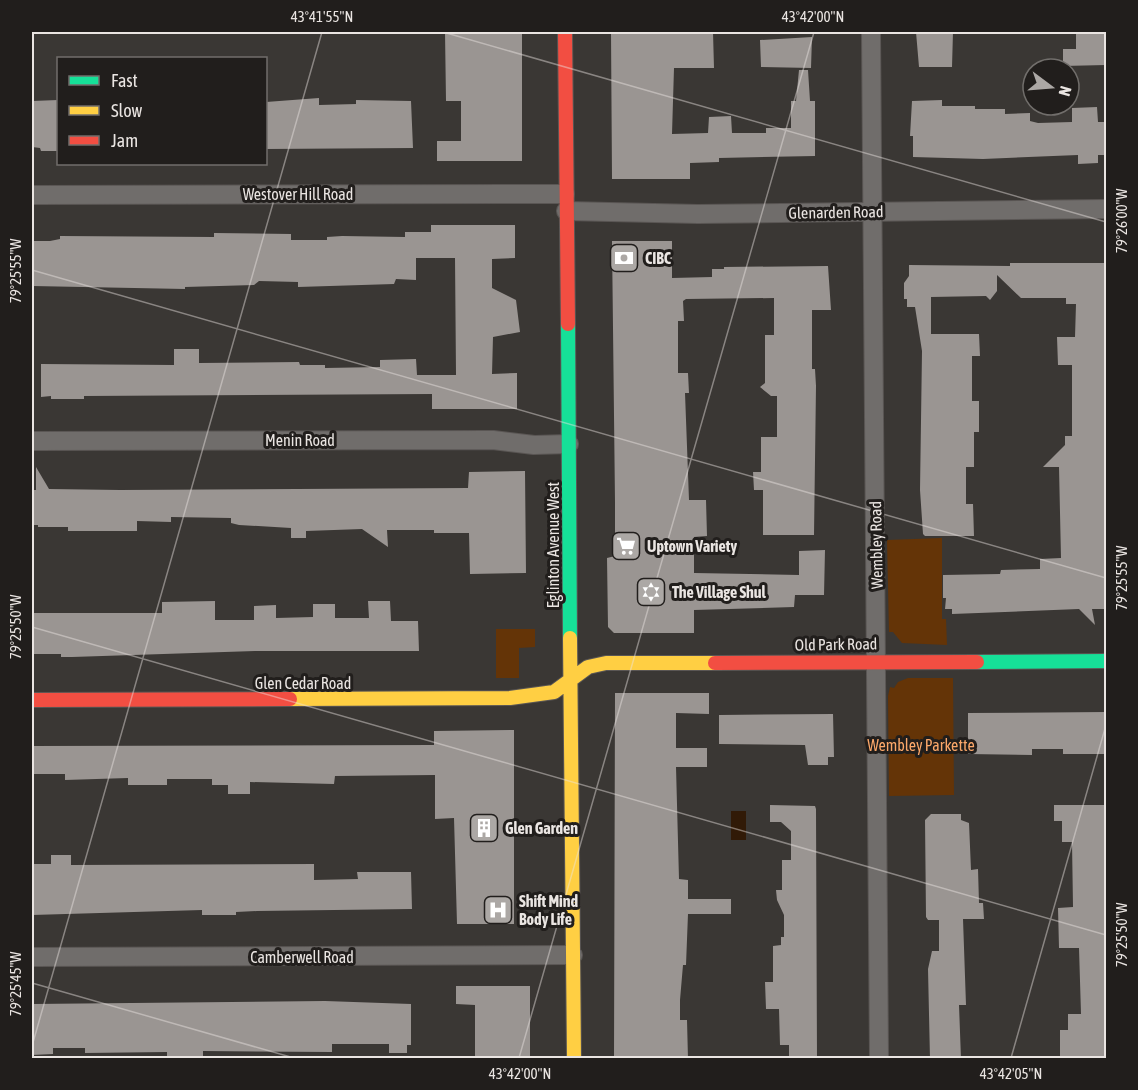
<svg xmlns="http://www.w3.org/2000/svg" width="1138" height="1090" font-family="'Asap Condensed',sans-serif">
<rect width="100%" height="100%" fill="#3a3734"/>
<path fill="#643407" d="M942,538V619H946L947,645L902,643L893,632H889L887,540Z
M496,629H535V647L519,648V678H496Z
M908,678H953L954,795L889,796L888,696L890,687L894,688L898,682Z"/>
<path fill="#311a07" d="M731,811H746V840H731Z"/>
<path fill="#9a9592" d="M445,32H522V161H437V141H461V101H446Z
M611,32H713L714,68H674L672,134L708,133L709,117L731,116L732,133H766V128H791V101H796L799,70H808L810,101H815V156L719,158V162L690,163V179H612Z
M916,32H953L952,67H919Z
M1076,33H1105L1106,65L1063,66V49H1076Z
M812,37L811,68L761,67L760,40Z
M319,98V105L356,104V100L411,101L413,148L266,149V102Z
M58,100V151H41L40,148L32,147V101Z
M942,100V106H975V109H1005V114L1030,113V121L1038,123L1072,122V108L1097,107L1098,122H1107V155H1098V163L1078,164V155L983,159L913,157V136H910L912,101Z
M431,225H515V258L492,259V288L516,300L520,332L493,337L492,374L517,373V409H432V394L84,396V399H51V396L41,397V364L174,365V349H199V363L299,362L300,365H325V368L380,367V360L416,359L417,375H456L455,258H416V280L396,279L394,284L298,287V282L259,281L254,285L185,287V289L32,286V241H50L60,239V236L214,237V233L291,234V240H327V237L342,236L405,237V232H431Z
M612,241H672V278L712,277V269H724V267L828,266L831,310H812V369H815L816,386L814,535H763V490H754L753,472H761V437H777V396H771L760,387L765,383V335H774V298L686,299L683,301L684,321H678V373H688L689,393H685L689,500H706L707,536L694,537V573L799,575V551L825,550L824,595H795L794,607L694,610V633H614L608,627L607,558L615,556V502Z
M1010,263H1107V609H1092L1095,625L1079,609L952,614V609H945L946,598H943V575L1000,574L1001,570L1040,569V559L1061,558L1059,467H1043L1065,445V436H1072V365H1058L1057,337H1075L1076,304H1066V298H1021L997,275V291L990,300L986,296L931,297V334H979L980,356H972V401H979V432H974V467H966V504H973L974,536H925L923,534L920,490L922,351L915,307H907V299H904V283L909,276V265L1010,266Z
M36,467L49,489L120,490L468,488L469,472L525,471L526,573L470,574L469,533H434V530H387L388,547L362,529L306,531V538H291V528L239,525L231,523V518L171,517V522L137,521V531H68V527H38V525H32V490H36Z
M215,601V620H254V606L276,605V618L313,617V604H335V618H369L368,601H390L391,621H418L419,651H255L72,657H61V654H32V613H162V602Z
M615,693H709V714L676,713V748H707V767H676L679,879L688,880V899H731V914H688L686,965H683L680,1000V1020H687L688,1059H614Z
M1107,712V754H1063V749H1032V755L968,754V713Z
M833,714L834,757H828V765H808L805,745L719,744V715Z
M514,730V924H457L454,818L435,819V775L335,776L334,784L250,782V794H228V785H212V779H167V785H128V778L65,780V774H32V746L434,745V731Z
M770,805L815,806L816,809L817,1059H789V1045H780L779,1009H766L765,982H773V946L781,945V937H784V915L777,900L776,890H782V860H791V831L781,822H770Z
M1054,805H1106L1107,1059H1060V1030H1068V1014H1081L1079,948H1059L1058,908L1073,907L1072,842H1062V821H1054Z
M931,814H961V820L969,823L971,870L978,869L979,903H983L984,919H963L966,1005H959L961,1059H930L928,969L932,951H939V920H928L926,917L925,820Z
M51,855H71V865L314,864V880L358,879L357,872H411L412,909L257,911L236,912V915H202V910L32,915V864H51Z
M456,986H530V1059H475V1005L456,1004Z
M325,1001L411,1004V1045H407V1053H389V1044H332V1052L203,1051V1059H167V1052L85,1053V1048H53V1054L32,1055V1004Z"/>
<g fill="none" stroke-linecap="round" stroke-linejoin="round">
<g stroke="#5a5654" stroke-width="20">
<path id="street" d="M871,32L879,1058
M32,195L565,194
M566,211L698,214L1106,209
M32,441L493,440L534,445L569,444
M32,957L573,955"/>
</g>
<g stroke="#5a5654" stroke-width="16">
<path id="fast" d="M568,324L570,638
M977,662L1106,661"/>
</g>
<g stroke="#5a5654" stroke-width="16">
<path id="slow" d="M570,638L574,1058
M290,699L510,698L554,692L588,667L606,663H715"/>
</g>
<g stroke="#5a5654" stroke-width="16">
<path id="jam" d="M565,32L568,324
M715,663L977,662
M32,700L290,699"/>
</g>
<use href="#street" stroke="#706d6b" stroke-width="18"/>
<use href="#fast" stroke="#16e098" stroke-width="14"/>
<use href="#slow" stroke="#ffcf43" stroke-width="14"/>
<use href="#jam" stroke="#f24e42" stroke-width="14"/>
</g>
<path fill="none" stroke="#eae5e2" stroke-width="1.5" stroke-opacity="0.45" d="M443,32L1106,222M32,270L1106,578M32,627L1106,935M32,983L294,1058M32,1046L322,32M519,1058L814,32M1011,1058L1106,725"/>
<defs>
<g id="bank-square" transform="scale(1.5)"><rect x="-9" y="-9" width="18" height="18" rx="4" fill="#aca8a5" stroke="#211e1c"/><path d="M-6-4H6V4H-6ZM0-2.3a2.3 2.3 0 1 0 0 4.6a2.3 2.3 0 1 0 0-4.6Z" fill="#fff"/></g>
<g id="supermarket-square" transform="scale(1.5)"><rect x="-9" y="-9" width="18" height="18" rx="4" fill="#aca8a5" stroke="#211e1c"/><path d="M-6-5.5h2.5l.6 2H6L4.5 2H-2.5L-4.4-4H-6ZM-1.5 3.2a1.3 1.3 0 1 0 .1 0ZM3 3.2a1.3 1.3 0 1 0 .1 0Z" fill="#fff"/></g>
<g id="synagogue-square" transform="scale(1.5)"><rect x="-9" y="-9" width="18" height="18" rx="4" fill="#aca8a5" stroke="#211e1c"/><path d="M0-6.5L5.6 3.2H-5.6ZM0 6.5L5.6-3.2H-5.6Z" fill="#fff"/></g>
<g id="building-square" transform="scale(1.5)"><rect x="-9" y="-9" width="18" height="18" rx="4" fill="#aca8a5" stroke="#211e1c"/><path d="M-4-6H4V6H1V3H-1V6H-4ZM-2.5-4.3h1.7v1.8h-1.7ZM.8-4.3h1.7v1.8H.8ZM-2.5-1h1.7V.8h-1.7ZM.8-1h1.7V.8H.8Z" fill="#fff"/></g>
<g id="hospital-square" transform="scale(1.5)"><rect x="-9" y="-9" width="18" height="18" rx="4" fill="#aca8a5" stroke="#211e1c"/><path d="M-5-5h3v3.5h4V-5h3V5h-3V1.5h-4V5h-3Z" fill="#fff"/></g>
</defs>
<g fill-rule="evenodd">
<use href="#bank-square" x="624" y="258"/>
<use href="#supermarket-square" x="626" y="546"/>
<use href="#synagogue-square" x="651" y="592"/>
<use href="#building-square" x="484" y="828"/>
<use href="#hospital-square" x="498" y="910"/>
</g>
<g text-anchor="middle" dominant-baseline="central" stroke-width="6" stroke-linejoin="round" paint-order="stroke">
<g font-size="16" fill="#eae5e2" stroke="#211e1c">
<text x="298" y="194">Westover Hill Road</text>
<text transform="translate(836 212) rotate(-1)">Glenarden Road</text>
<text x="300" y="440">Menin Road</text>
<text transform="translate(553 545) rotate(-90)">Eglinton Avenue West</text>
<text transform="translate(876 545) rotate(-91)">Wembley Road</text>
<text transform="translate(836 644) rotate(-1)">Old Park Road</text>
<text x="303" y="683">Glen Cedar Road</text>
<text x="302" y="957">Camberwell Road</text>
</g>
<g font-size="16" font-weight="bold" fill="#eae5e2" stroke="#211e1c" text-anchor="start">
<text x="645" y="258">CIBC</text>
<text x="647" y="546">Uptown Variety</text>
<text x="672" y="592">The Village Shul</text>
<text x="505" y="828">Glen Garden</text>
<text x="519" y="901">Shift Mind<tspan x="519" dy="18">Body Life</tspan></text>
</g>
<g font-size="16" fill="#fca86a" stroke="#211e1c">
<text x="921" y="745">Wembley Parkette</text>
</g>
</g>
<rect width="1138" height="1090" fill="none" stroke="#211e1c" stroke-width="66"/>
<rect x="57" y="57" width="210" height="108" fill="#211e1c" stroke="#716e6b" stroke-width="1.5"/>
<rect x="69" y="76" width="30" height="9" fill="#16e098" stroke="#716e6b" stroke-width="1.5"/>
<text x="111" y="87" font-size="18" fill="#eae5e2">Fast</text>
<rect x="69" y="106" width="30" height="9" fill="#ffcf43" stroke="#716e6b" stroke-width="1.5"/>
<text x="111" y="117" font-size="18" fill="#eae5e2">Slow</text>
<rect x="69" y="136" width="30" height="9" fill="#f24e42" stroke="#716e6b" stroke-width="1.5"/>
<text x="111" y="147" font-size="18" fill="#eae5e2">Jam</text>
<g transform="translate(1051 87) rotate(106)"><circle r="28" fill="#211e1c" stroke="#716e6b" stroke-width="1.5"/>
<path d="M0-4.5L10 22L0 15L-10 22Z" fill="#aca8a5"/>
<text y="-9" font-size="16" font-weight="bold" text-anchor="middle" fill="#eae5e2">N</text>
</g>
<rect x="33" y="33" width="1072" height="1024" fill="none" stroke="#eae5e2" stroke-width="2"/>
<g font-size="15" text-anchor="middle" fill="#eae5e2">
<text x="322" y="22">43°41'55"N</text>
<text x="813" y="22">43°42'00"N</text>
<text transform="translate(1122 221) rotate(-90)" y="5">79°26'00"W</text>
<text transform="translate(16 271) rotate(-90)" y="5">79°25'55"W</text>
<text transform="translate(1122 578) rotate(-90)" y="5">79°25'55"W</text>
<text transform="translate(16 627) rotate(-90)" y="5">79°25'50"W</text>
<text transform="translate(1122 935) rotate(-90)" y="5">79°25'50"W</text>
<text transform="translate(16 984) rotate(-90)" y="5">79°25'45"W</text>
<text x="520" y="1079">43°42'00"N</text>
<text x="1011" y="1079">43°42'05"N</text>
</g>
</svg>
